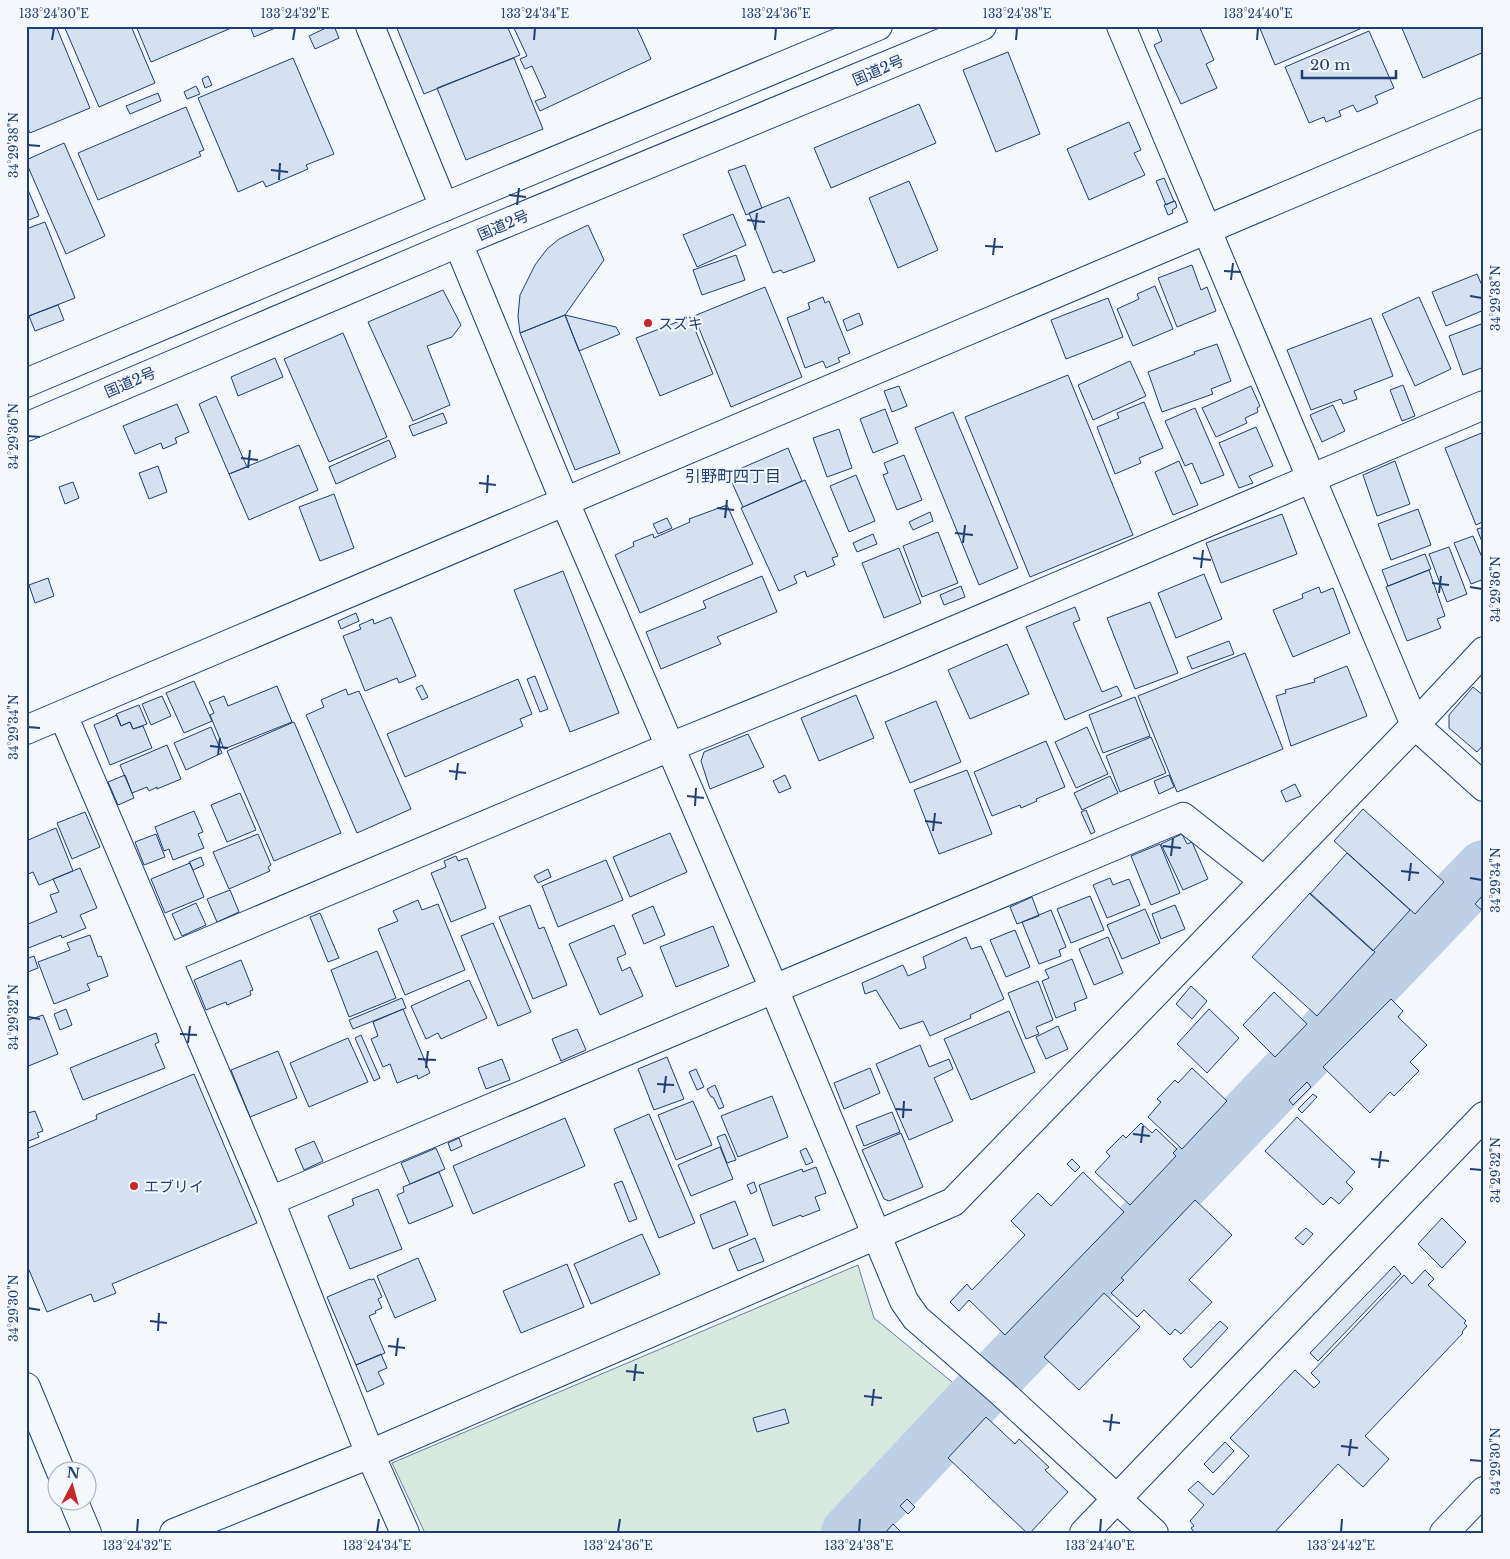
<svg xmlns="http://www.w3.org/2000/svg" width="1510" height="1559" font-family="'Libre Baskerville','Noto Sans JP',serif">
<rect width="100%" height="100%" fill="#f4f7fb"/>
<path fill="#d7e8df" stroke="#687fa3" d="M858,1265L874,1318L963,1391L829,1533H425L392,1463Z"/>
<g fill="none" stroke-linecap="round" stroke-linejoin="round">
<path stroke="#bed0e5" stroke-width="56" d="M849,1533L971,1403L1484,868"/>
</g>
<path fill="#d5e0f0" stroke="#1d3f73" d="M26,26H56L90,108L30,133L26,125Z
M64,26H131L155,83L99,107Z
M136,26H236L151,62Z
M250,26H280L254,37Z
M330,26H334L339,38L315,49L309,36Z
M396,26H507L520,55L424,94Z
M513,26H636L651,59L540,111L535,101L546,97L532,66L525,69L520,59L527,56Z
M1156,26H1192L1193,28L1199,26L1214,60L1206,64L1217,88L1181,104L1154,45L1162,41Z
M1259,26H1367L1275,65Z
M1401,26H1484V52L1423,78Z
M1369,31L1394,88L1375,96L1378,103L1357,112L1353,105L1339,111L1341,116L1326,122L1324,117L1309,123L1285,67Z
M1008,52L1040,134L996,152L963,70Z
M293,58L334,154L306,165L308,169L266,187L263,181L238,192L198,98Z
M514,58L543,129L466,160L437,88Z
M208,76L212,85L205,88L202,79Z
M196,86L200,94L187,99L184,92Z
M158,93L161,101L130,114L126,106Z
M919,104L936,143L831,188L814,148Z
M186,107L204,150L199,152L201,156L98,200L78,153Z
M1129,122L1141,150L1134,153L1145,175L1089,200L1067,149Z
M64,143L105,236L66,254L26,162V160Z
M745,165L762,208L746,215L728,171Z
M1164,178L1174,201L1166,205L1156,181Z
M909,181L938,250L898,268L869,198Z
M26,185L39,216L26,221Z
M789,197L815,261L783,273L781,270L773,273L749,213Z
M1175,201L1177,207L1172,210L1173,213L1168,215L1164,205Z
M733,214L746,245L697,267L683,235Z
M45,222L75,298L26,317V229Z
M588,225L604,260L565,315L520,333L518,316L520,295L535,265L547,249L559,239Z
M736,255L745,280L702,295L693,270Z
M1192,265L1201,290L1207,287L1216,311L1177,327L1158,278Z
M1477,274L1484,290V310L1446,326L1432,292Z
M1155,286L1173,329L1133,346L1117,309L1139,299L1137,294Z
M765,287L802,377L731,407L694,316Z
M443,290L461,325L452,337L427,346L450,405L413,421L368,322Z
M823,297L825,303L829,301L850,353L838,358L840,362L826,368L823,361L805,368L787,318L810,309L808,303Z
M1419,297L1451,369L1415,386L1382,314Z
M1108,298L1123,337L1066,359L1051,320Z
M58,305L64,320L35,331L29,316Z
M859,313L863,324L847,331L843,320Z
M565,315L616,327L620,334L579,351Z
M565,315L620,453L575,470L520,333Z
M690,317L713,374L660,396L636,338Z
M1371,318L1393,376L1354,391L1357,399L1343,404L1341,399L1311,410L1287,350Z
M1484,323V367L1463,375L1449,336Z
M343,333L387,437L329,462L284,359Z
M1217,344L1231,381L1211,389L1213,394L1162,412L1148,372L1195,354L1194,352Z
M275,358L283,377L238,396L231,377Z
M1130,361L1146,396L1093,420L1078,385Z
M1068,375L1133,535L1030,577L965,417Z
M1403,385L1415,416L1402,421L1390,390Z
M899,386L907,406L892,412L884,391Z
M1251,386L1260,406L1257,408L1258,412L1245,418L1247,423L1216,437L1202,408Z
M216,396L247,467L229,474L199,404Z
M1144,402L1163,448L1139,458L1141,463L1115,474L1097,427L1119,418L1117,413Z
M177,404L189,432L175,438L177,443L163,449L161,443L135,454L123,426Z
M1333,405L1345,431L1322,442L1310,415Z
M1195,408L1224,475L1201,484L1192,463L1185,466L1165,421Z
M885,409L898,443L873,453L860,419Z
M953,412L1018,568L979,585L915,428Z
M443,413L447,423L413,436L409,426Z
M1256,427L1273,466L1249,476L1253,483L1239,488L1219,443Z
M839,429L852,468L827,477L813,438Z
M1484,432V521L1476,525L1445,448Z
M389,440L396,457L336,484L329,467Z
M299,445L318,490L249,520L229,474Z
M788,448L802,481L743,507L728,474Z
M904,455L922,500L897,510L883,475L888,473L884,463Z
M1179,461L1198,505L1173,515L1155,472Z
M1395,461L1410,504L1377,516L1363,475Z
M158,466L167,492L149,499L139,473Z
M856,475L875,521L849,532L830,486Z
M805,480L838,556L832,558L835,565L807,577L805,571L794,576L797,583L779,591L741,508Z
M73,482L79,498L65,504L59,487Z
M334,494L354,548L320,561L299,507Z
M727,505L753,564L640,613L615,555L634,546L633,542L653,534L654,538L690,522L689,519Z
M1418,509L1431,545L1391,560L1378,524Z
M930,512L933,521L913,530L909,522Z
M1282,514L1297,554L1221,583L1206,543Z
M667,518L672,528L658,534L653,524Z
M1484,527V547L1477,529Z
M938,532L958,583L922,597L903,546Z
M873,534L877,544L857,552L853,543Z
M1473,536L1484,562V579L1471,584L1454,543Z
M1449,547L1467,594L1447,602L1429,554Z
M899,548L921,603L884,618L862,563Z
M1425,554L1431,569L1388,586L1382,570Z
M1429,570L1445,616L1437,619L1441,628L1407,641L1386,587Z
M563,571L619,713L570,732L514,590Z
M1204,574L1222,619L1176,638L1158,593Z
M762,576L777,612L717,637L721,644L661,669L646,632L706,608L703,601Z
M48,578L54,596L35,603L29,585Z
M961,586L965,597L944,605L940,595Z
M1319,587L1321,593L1333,588L1350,633L1293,657L1273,610L1303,598L1302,594Z
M1150,602L1178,673L1135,689L1107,618Z
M1075,607L1080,620L1073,623L1102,692L1117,686L1122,696L1065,720L1026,627Z
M356,613L359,621L341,629L338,621Z
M391,617L416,676L399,683L397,678L365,691L343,636L361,629L359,625L373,619L374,624Z
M1229,641L1234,654L1192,669L1187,657Z
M1007,644L1029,694L970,719L948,670Z
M1245,653L1283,749L1177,792L1138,696Z
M1347,666L1367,716L1291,746L1276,696L1286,693L1285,690L1315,682L1314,679Z
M535,676L548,709L540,712L527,679Z
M518,679L532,714L520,719L523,726L405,777L387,734Z
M194,681L212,721L184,733L166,693Z
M422,685L428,697L422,700L416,688Z
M277,686L292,722L224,749L210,715L214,713L209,702L224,696L228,706Z
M1473,687L1484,696V744L1477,752L1449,728V715Z
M346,689L348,695L359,691L411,809L357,833L306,715L324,707L321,700Z
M856,695L874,738L819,761L801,718Z
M162,696L171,716L151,725L142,704Z
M1135,697L1150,736L1103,753L1089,715Z
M936,701L961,762L910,783L885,722Z
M139,705L147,724L133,729L130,722L121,726L116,714Z
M117,715L121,726L130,722L133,729L143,726L152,748L110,765L94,725Z
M294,722L341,833L274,861L227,751Z
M211,727L222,753L186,770L174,743Z
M1087,727L1108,774L1076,788L1055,742Z
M748,734L764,767L710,789L701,761L704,752Z
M1151,737L1166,773L1120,792L1106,756Z
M1046,741L1065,787L1036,799L1037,801L1021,808L1020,805L992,816L974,772Z
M167,745L181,779L157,789V787L149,791L147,787L132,793L120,765Z
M967,770L992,834L939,854L914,790Z
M125,775L134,798L118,805L108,782Z
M785,775L791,788L779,793L773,781Z
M1169,775L1174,787L1159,794L1154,781Z
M1110,776L1118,793L1082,810L1074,793Z
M1295,784L1301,796L1286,802L1281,791Z
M240,793L256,830L227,842L211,805Z
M1363,809L1444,882L1415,914L1334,841Z
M1086,810L1095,832L1091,834L1081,812Z
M194,811L203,832L198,834L204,848L173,860L169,849L164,851L155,827Z
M85,812L100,847L72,859L57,823Z
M56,828L73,871L39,885L33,872L26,875V841Z
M670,833L687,872L630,897L613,857Z
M156,834L165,857L144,865L135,842Z
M258,834L271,865L268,867L270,871L229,889L213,852Z
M1182,834L1187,844L1192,842L1208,879L1183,890L1161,844Z
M1160,844L1180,893L1151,905L1131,856Z
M1347,853L1410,910L1373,951L1310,894Z
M456,856L458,861L467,858L486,908L451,922L431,873L446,867L444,861Z
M201,857L204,865L193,870L189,862Z
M606,860L623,900L558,927L542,886Z
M190,863L204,897L165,913L151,879Z
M80,868L97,908L80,915L86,928L62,938L61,935L26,949V925L57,912L50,895L59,892L53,879Z
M548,869L551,877L538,883L534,876Z
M1110,878L1113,885L1129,879L1140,905L1107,918L1093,885Z
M230,890L239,912L217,922L207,899Z
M1310,893L1375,952L1317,1016L1252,957Z
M1484,894V912L1475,904Z
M1090,896L1104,930L1071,943L1057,909Z
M1032,897L1039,916L1017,924L1010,907Z
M418,900L422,910L438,904L465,970L405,995L378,929L398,921L393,911Z
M196,903L206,925L182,936L172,914Z
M530,905L539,929L544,927L567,985L533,999L499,917Z
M1175,905L1185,929L1161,939L1152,914Z
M653,906L665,935L644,944L632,915Z
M1145,909L1160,943L1122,959L1107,925Z
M1051,910L1066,947L1059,950L1061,956L1039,964L1022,922Z
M320,913L339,958L328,962L310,917Z
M493,923L531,1012L498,1026L461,936Z
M614,925L626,954L617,958L622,971L630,967L643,996L600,1015L569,944Z
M713,926L729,966L676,987L660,947Z
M1015,930L1030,967L1006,977L990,940Z
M90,935L98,957L101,956L108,976L87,984L90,990L54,1004L38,962L70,950L67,943Z
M966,937L971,949L981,946L1004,999L970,1015L971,1018L930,1036L923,1021L900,1029L876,990L865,994L862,983L903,965L908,976L926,968L923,957Z
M1108,937L1123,973L1094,985L1079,949Z
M377,951L396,998L349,1017L331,970Z
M34,956L38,968L28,972L26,959Z
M1072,959L1087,998L1074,1003L1076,1010L1056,1018L1042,981L1049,978L1045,970Z
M241,960L253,990L250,991L251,995L227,1005L226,1002L206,1010L194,980Z
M469,980L487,1018L441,1039L438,1033L426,1039L411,1006Z
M1038,981L1053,1020L1036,1027L1039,1034L1026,1039L1008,993Z
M1191,986L1207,1001L1192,1019L1176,1004Z
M1274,992L1307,1024L1275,1057L1243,1025Z
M402,998L406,1008L353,1029L349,1020Z
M1391,999L1403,1011L1398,1017L1427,1045L1410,1062L1419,1071L1394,1096L1390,1092L1370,1113L1323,1067Z
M66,1009L72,1025L60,1030L54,1014Z
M403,1009L430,1073L418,1079L417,1075L397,1083L390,1064L383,1067L371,1039L378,1036L373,1022Z
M1209,1009L1239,1038L1207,1073L1177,1044Z
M1009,1011L1035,1072L971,1100L944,1039Z
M43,1015L58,1054L26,1067V1021Z
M1058,1026L1068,1049L1046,1059L1036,1037Z
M577,1029L586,1050L561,1061L552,1039Z
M156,1033L159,1042L155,1044L165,1068L83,1100L70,1068Z
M361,1035L380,1078L374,1081L355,1038Z
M348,1038L368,1082L309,1107L290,1063Z
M920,1045L929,1067L949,1059L953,1069L934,1078L953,1121L909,1140L876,1064Z
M278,1051L297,1098L250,1117L231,1070Z
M667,1057L684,1099L654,1110L638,1069Z
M502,1059L510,1080L486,1089L478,1068Z
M870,1068L880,1093L844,1109L834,1083Z
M1192,1068L1227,1101L1182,1149L1148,1117L1161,1102L1157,1099L1175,1080L1178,1083Z
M696,1069L704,1087L697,1090L689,1072Z
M194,1074L257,1223L112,1284L116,1293L94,1302L91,1294L47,1312L26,1263V1149L97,1119L96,1115Z
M1307,1082L1311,1087L1293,1105L1289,1100Z
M715,1085L724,1107L719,1109L713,1097H711L707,1089Z
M1313,1094L1317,1097L1302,1113L1298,1109Z
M772,1096L788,1137L738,1157L721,1116Z
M693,1101L712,1145L676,1160L658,1115Z
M26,1111L28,1113L35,1111L43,1131L37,1133L39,1137L26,1142Z
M892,1112L900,1132L864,1146L856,1126Z
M649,1114L695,1223L659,1238L614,1129Z
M1297,1117L1355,1172L1346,1182L1353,1189L1339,1204L1331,1197L1323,1205L1265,1151Z
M565,1118L585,1166L473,1214L453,1166Z
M1141,1123L1152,1133L1156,1129L1177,1149L1173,1153L1176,1156L1130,1205L1095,1172L1110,1156L1106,1152L1123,1135L1126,1138Z
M901,1133L923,1187L889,1201L884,1199L862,1150Z
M725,1134L736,1160L727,1163L717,1137Z
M459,1138L462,1146L451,1151L448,1143Z
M314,1141L323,1161L304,1170L295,1149Z
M720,1147L733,1179L691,1196L678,1165Z
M436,1148L445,1169L410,1184L401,1163Z
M806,1148L813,1162L806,1165L800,1151Z
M1072,1159L1080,1167L1075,1172L1067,1164Z
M816,1167L826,1193L815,1197L820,1210L802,1217L801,1215L773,1226L759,1185L802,1169L803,1172Z
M439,1172L453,1206L409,1224L397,1195L404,1192L403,1187Z
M1083,1172L1124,1212L1005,1335L969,1300L959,1311L950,1302L967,1284L972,1290L1025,1235L1011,1221L1038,1193L1051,1206Z
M622,1181L637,1219L629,1222L614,1184Z
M754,1182L757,1191L751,1194L747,1185Z
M378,1189L402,1249L350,1269L328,1216L354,1205L352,1199Z
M1195,1200L1232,1235L1189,1280L1212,1302L1181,1334L1175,1329L1170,1335L1144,1310L1137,1317L1111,1293L1124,1280L1121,1278Z
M735,1201L748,1235L713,1249L700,1215Z
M1442,1218L1466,1242L1442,1268L1418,1244Z
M1306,1228L1313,1234L1303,1245L1295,1238Z
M642,1234L660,1274L591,1304L574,1264Z
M755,1238L764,1261L738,1271L729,1249Z
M418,1258L436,1300L395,1318L377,1276Z
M567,1264L584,1307L521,1333L503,1291Z
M1394,1266L1401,1274L1318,1361L1310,1353Z
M1425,1270L1434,1279L1428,1285L1466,1321L1464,1323L1467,1326L1462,1332L1463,1333L1365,1436L1389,1459L1363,1487L1338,1464L1274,1533H1195L1191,1528L1194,1526L1190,1521L1204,1505L1188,1490L1198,1481L1213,1495L1249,1456L1230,1438L1295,1370L1314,1388L1320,1382L1311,1373L1404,1275L1412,1284Z
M370,1279L371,1280L374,1279L382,1297L378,1299L382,1308L375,1311L376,1313L369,1316L385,1353L356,1365L327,1297Z
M1104,1293L1140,1327L1079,1390L1044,1357Z
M1220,1321L1228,1328L1191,1368L1183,1359Z
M381,1354L387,1368L378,1372L384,1384L367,1392L356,1365Z
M785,1409L789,1423L757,1432L753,1418Z
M986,1417L1015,1444L1019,1439L1049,1467L1045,1470L1068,1492L1030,1533H1027L948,1458Z
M1225,1442L1234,1451L1213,1473L1204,1464Z
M907,1499L915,1507L908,1514L900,1506Z
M893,1524L902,1533H885Z"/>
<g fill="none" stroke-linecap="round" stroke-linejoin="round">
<g stroke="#1d3f73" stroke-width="30">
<path id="minor" d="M370,26L444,207
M1121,26L1415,725L1484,787
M458,243L565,502L774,989L904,1301L916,1318L1001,1392L1154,1533
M63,715L270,1201L370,1454L405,1533
M26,730L1484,112
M167,959L670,747L889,658L1484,405
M270,1201L1183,817L1263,880
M174,1533L370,1454L953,1202L1415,725L1484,651
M1444,1533L1484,1491"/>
</g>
<g stroke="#1d3f73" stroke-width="30">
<path id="tertiary" d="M26,1387L61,1472
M74,1502L87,1533
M1084,1533L1484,1116"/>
</g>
<g stroke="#1d3f73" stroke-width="30">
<path id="trunk" d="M26,383L444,207L878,26
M26,427L458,243L982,26"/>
</g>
<use href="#minor" stroke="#f4f7fb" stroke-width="28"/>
<use href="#tertiary" stroke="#f4f7fb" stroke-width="28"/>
<use href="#trunk" stroke="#f4f7fb" stroke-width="28"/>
</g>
<path fill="none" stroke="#1d3f73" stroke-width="2" d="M52,40L54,28M293,40L295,28M534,40L535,28M775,40L776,28M1016,40L1017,28M1257,40L1258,28M28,145L40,146M271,170L288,172M279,180L280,163M509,195L526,197M517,205L519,188M747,220L765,222M755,230L757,213M985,246L1003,247M993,255L995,238M1224,271L1241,272M1231,280L1233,263M1470,296L1482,298M28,436L40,437M241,458L258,460M248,468L250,450M479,483L496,485M487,493L488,475M717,508L734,510M725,518L727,500M955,533L973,535M963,543L965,525M1193,558L1211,560M1201,568L1203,550M1432,583L1449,585M1470,587L1482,589M1439,593L1441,576M28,727L40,728M210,746L228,748M218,755L220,738M449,771L466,773M456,780L458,763M687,796L704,798M695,806L696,788M925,821L942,823M933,831L935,813M1163,846L1181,848M1171,856L1173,838M1401,871L1419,873M1470,878L1482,880M1409,881L1411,863M28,1017L40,1019M180,1034L197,1035M188,1043L190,1026M418,1059L436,1060M426,1068L428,1051M657,1084L674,1085M664,1093L666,1076M895,1109L912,1110M903,1118L904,1101M1133,1134L1150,1136M1141,1143L1143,1126M1371,1159L1389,1161M1379,1168L1381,1151M1470,1169L1482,1170M28,1308L40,1310M150,1321L167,1323M158,1331L159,1313M388,1346L405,1348M396,1356L398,1338M626,1371L644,1373M634,1381L636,1364M864,1396L882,1398M872,1406L874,1389M1103,1421L1120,1423M1110,1431L1112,1414M1341,1446L1358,1448M1349,1456L1351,1439M1470,1460L1482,1461M137,1532L138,1519M377,1532L379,1519M618,1532L620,1519M859,1532L860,1519M1100,1532L1101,1519M1341,1532L1342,1519"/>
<g fill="#c62828" stroke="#f4f7fb" stroke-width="2">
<circle cx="648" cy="323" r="5"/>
<circle cx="134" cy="1186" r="5"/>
</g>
<g text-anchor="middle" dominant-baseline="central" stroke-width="4" stroke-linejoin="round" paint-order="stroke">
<g font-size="15" fill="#1d3f73" stroke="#f4f7fb">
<text transform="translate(878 70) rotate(-23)">国道2号</text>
<text transform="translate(503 225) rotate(-23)">国道2号</text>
<text transform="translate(130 382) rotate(-23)">国道2号</text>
</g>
<g font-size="15" fill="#1d3f73" stroke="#f4f7fb" text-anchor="start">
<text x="658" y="323">スズキ</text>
<text x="144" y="1186">エブリイ</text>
</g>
<g font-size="16" fill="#1d3f73" stroke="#f4f7fb">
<text x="733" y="476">引野町四丁目</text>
</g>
</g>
<rect width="1510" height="1559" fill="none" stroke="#f4f7fb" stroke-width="55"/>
<g transform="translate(72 1486) rotate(6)"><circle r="24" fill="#f4f7fb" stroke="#9eadc5"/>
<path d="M0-4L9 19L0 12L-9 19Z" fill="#c62828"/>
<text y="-8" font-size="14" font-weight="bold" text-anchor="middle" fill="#1d3f73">N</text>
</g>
<path d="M1302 70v8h94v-8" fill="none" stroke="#1d3f73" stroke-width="2.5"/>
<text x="1310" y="70" font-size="15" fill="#1d3f73" stroke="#f4f7fb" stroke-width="4" paint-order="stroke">20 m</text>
<rect x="28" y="28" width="1454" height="1504" fill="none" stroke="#1d3f73" stroke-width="2"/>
<g font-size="12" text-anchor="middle" fill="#1d3f73">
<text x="54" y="18">133°24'30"E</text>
<text x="295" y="18">133°24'32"E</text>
<text x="535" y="18">133°24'34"E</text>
<text x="776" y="18">133°24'36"E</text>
<text x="1017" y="18">133°24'38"E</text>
<text x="1258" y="18">133°24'40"E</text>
<text transform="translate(14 145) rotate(-90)" y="4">34°29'38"N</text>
<text transform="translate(1496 298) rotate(-90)" y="4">34°29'38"N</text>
<text transform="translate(14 436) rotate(-90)" y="4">34°29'36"N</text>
<text transform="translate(1496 589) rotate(-90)" y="4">34°29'36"N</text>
<text transform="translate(14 727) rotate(-90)" y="4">34°29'34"N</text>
<text transform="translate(1496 880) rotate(-90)" y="4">34°29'34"N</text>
<text transform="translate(14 1017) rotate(-90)" y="4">34°29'32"N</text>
<text transform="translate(1496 1170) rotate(-90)" y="4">34°29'32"N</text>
<text transform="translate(14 1308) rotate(-90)" y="4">34°29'30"N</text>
<text transform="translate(1496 1461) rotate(-90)" y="4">34°29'30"N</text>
<text x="137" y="1550">133°24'32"E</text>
<text x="377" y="1550">133°24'34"E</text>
<text x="618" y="1550">133°24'36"E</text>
<text x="859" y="1550">133°24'38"E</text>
<text x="1100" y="1550">133°24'40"E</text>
<text x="1341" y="1550">133°24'42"E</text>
</g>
</svg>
